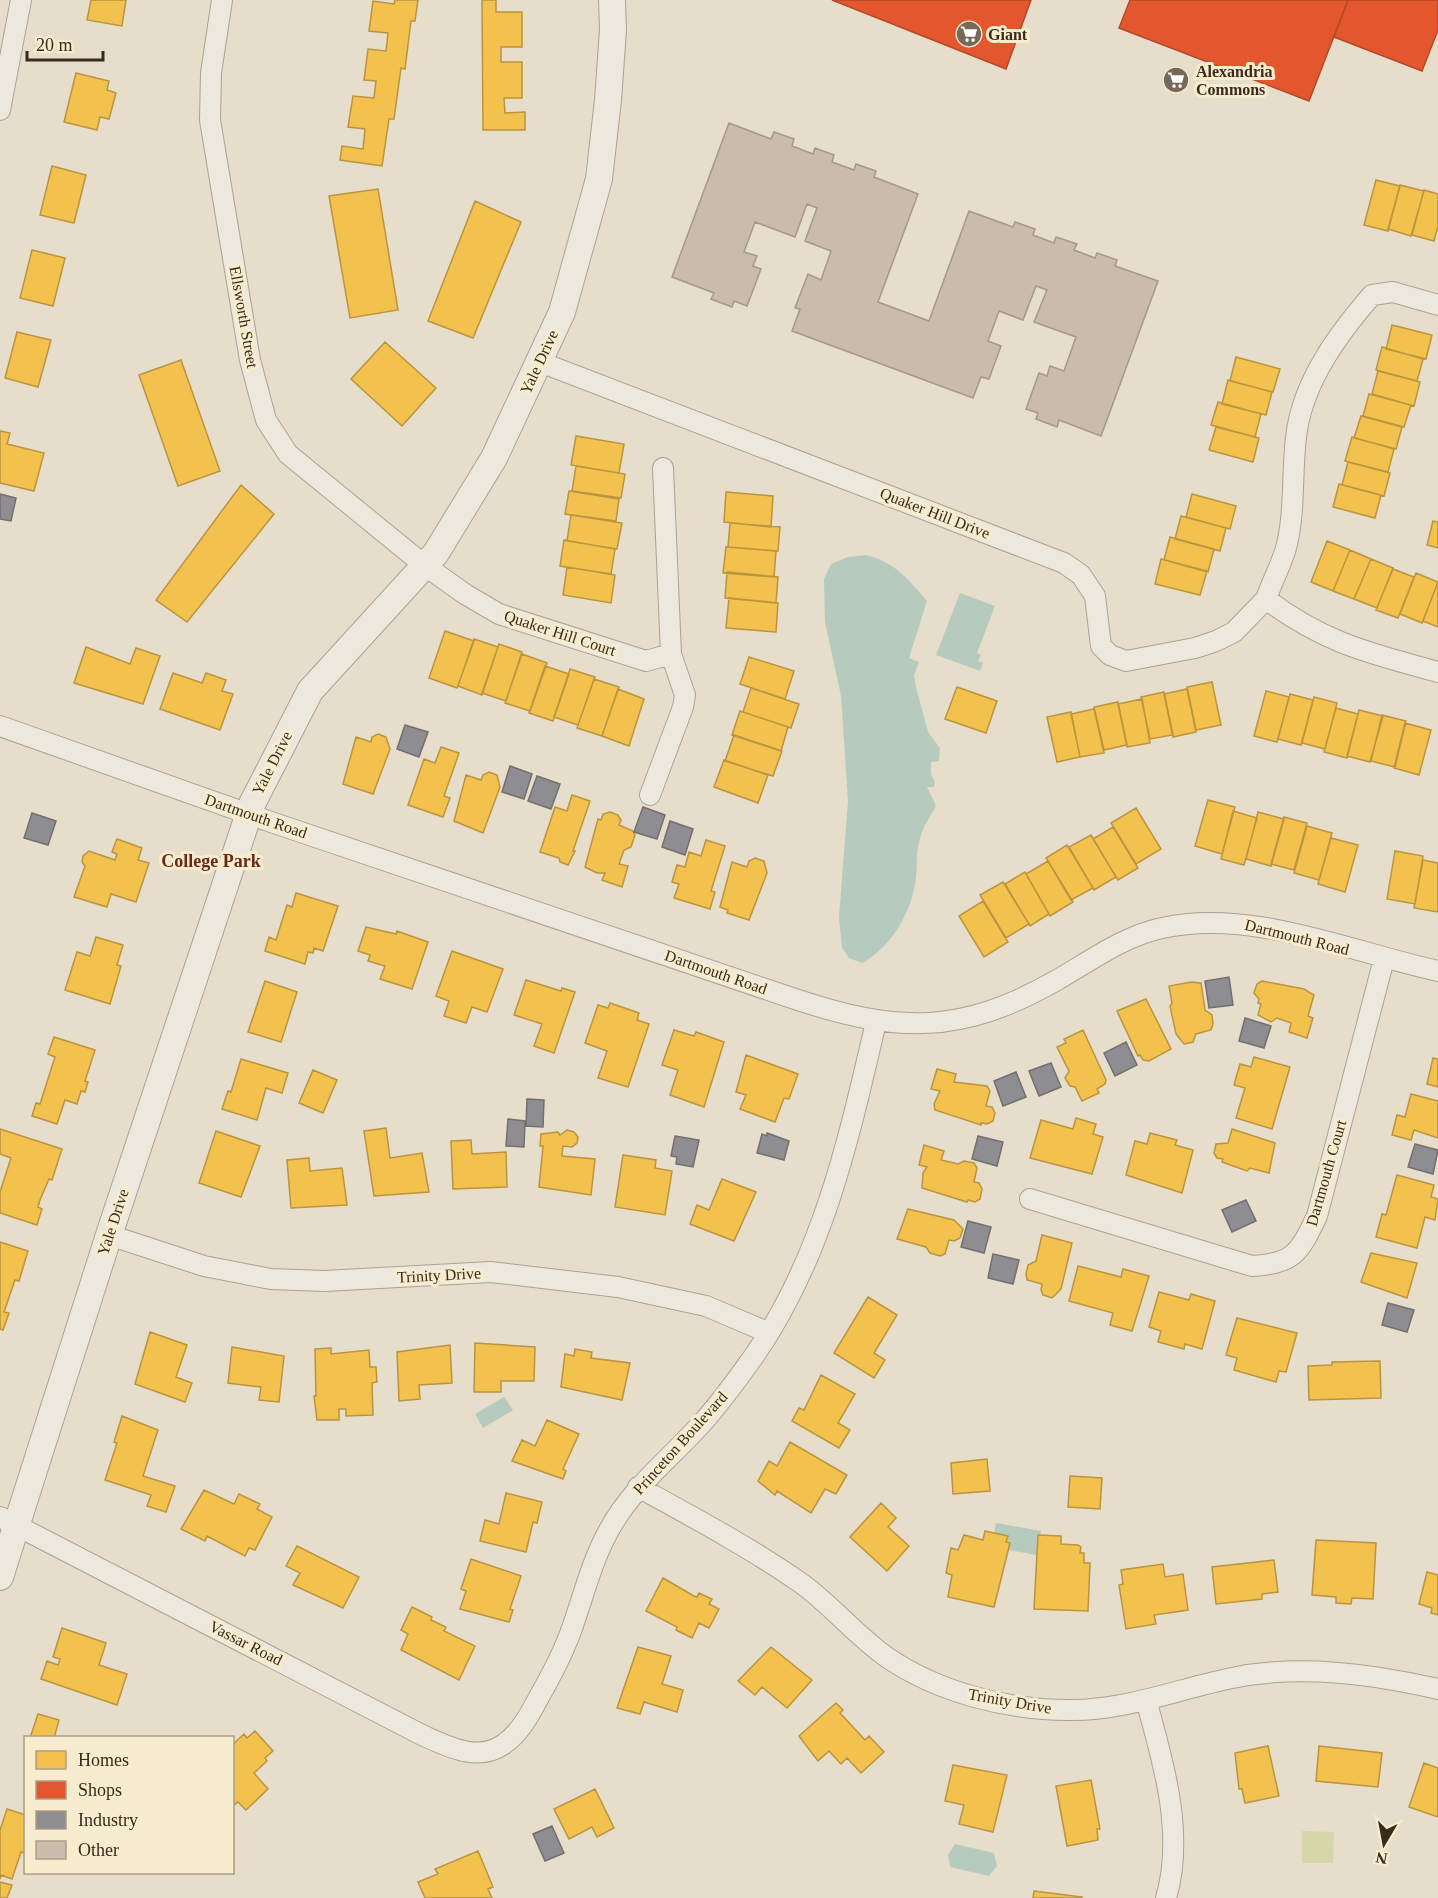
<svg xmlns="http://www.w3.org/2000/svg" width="1438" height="1898" font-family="'Times New Roman',serif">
<rect width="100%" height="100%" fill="#e6ddca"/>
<path fill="#d6d6ab" d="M1302,1831L1334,1832L1333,1863H1302Z"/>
<path fill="#b6cbbe" d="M865,555C894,561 908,579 927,601L909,658L919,662L914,675L916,687L928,732L940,748L939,761L931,762V774L935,782L934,787H927L936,806C931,815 924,825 921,835C915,852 918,868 915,885C909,916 890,948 862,963L849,958L842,948L839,917L848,801L841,696L825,622L824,579L831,564L848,557Z
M960,593L995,606L977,653L981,655L978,661L983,663L980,671L936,655Z
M504,1397L513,1410L483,1428L475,1414Z
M996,1523L1041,1531L1037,1555L992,1547Z
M955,1844L994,1853L997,1866L989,1876L950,1867L948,1855Z"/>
<path fill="#f2c14e" stroke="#ba943f" stroke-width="1.5" d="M91,0H126L122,26L87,20Z
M395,0H418L415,21H411L405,69L401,68L394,119H389L382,166L340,160L342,146L363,149L365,129L348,127L353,96L374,98L376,81L364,80L368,49L386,51L388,33L369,31L373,1L394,4Z
M482,0H496V12H522V47H501V62H522V98H504L505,113L525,112V130H483Z
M76,73L109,81L107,90L116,93L109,119L100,117L97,130L64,122Z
M52,166L86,175L74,223L40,215Z
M1376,180L1400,186L1388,231L1364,225Z
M1400,185L1424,191L1411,236L1388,229Z
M378,189L398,310L350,318L329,196Z
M1424,190L1438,194V226L1434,241L1412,235Z
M475,201L521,222L473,338L428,321Z
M32,250L65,258L53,306L20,298Z
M1392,325L1432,335L1426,359L1386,349Z
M17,332L51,340L38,387L5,378Z
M385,342L436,388L402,426L351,379Z
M1382,347L1423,359L1417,381L1376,370Z
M1236,357L1280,369L1273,392L1230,381Z
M181,360L220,471L178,486L139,375Z
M1378,371L1420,382L1414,406L1372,394Z
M1228,380L1272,392L1266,415L1222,404Z
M1369,394L1411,405L1404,427L1363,416Z
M1218,402L1261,414L1255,437L1211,425Z
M1361,416L1402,427L1396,449L1354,438Z
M1216,427L1259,438L1253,462L1209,450Z
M0,431L10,433L7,444L44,453L34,491L0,483Z
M576,436L624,444L619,473L571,465Z
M1352,437L1394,449L1388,472L1345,461Z
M1348,462L1390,473L1384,496L1342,485Z
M576,466L625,474L621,498L572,491Z
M1339,484L1381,495L1375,518L1333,507Z
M241,485L274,514L187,622L156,600Z
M569,491L619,499L616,521L565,514Z
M726,492L773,496L771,527L724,522Z
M1192,494L1236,506L1230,529L1186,517Z
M571,515L622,523L617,549L567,541Z
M1181,516L1226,528L1220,551L1175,539Z
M1433,521L1438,522V548L1427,545Z
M730,523L780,527L778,551L728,547Z
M1170,537L1214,549L1208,572L1164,560Z
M564,540L615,549L611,574L560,566Z
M1327,541L1350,550L1333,591L1311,582Z
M726,547L776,551L774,577L723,573Z
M1350,550L1371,559L1354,599L1333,591Z
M1161,559L1207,571L1200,595L1155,584Z
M1371,559L1393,568L1377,608L1354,599Z
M567,567L615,575L611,603L563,595Z
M1393,569L1414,577L1398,618L1376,610Z
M727,572L778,577L776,603L725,598Z
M1416,573L1438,582L1422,623L1400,614Z
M1438,582V627L1423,621Z
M729,598L778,603L776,632L726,628Z
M445,631L474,641L457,688L429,678Z
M474,639L498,647L482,695L458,686Z
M499,644L522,652L506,701L482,693Z
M86,647L130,664L136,648L160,656L143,704L74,683Z
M522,654L547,663L530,711L505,703Z
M749,657L794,671L785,699L740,684Z
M545,666L569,674L553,721L529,713Z
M570,669L595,677L578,725L554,717Z
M173,673L202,683L206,673L226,680L222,691L233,694L220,730L160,709Z
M594,679L619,687L602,736L577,728Z
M1212,682L1221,725L1196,730L1187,687Z
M957,687L997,701L986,733L945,719Z
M751,688L799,704L791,728L743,712Z
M618,689L644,699L629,746L602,736Z
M1187,689L1196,732L1173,737L1164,694Z
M1266,691L1289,697L1277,742L1254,736Z
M1164,692L1173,735L1150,739L1141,697Z
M1290,694L1313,700L1301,745L1278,739Z
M1314,697L1337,703L1325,749L1302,743Z
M1142,699L1150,743L1127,747L1118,704Z
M1118,702L1127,745L1104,750L1094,707Z
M1336,708L1358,714L1347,758L1324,752Z
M1094,709L1104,753L1080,757L1071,714Z
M1359,710L1383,716L1370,762L1347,756Z
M740,711L788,727L781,751L732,735Z
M1071,712L1080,757L1057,762L1047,717Z
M1382,715L1406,721L1395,767L1371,761Z
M1405,723L1431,730L1419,775L1394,768Z
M378,734L386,737L390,749L373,794L343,784L356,737L371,742L372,737Z
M734,735L782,751L773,776L725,761Z
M441,747L459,753L444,796L450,798L443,817L408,805L424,759L435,763Z
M724,760L768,775L758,803L714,787Z
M489,772L497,775L500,787L483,833L454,821L466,775L481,780L483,775Z
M572,795L590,801L573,851H575L568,865L560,862L559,858L540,852L555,807L567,811Z
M1208,800L1235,807L1222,854L1195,846Z
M1136,808L1161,849L1136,864L1111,823Z
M1233,811L1257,818L1244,865L1221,859Z
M610,812L618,815L621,820L619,825L633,831L635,835L631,847L624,850L619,864L628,866L622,887L602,880L605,873H597L585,867L598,819L601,820L603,814Z
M1258,812L1284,819L1271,866L1246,859Z
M1284,817L1307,823L1294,870L1271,864Z
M1307,826L1332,833L1319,880L1294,873Z
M1113,827L1138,868L1118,880L1093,839Z
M1091,835L1116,877L1094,890L1069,847Z
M1331,838L1358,845L1345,892L1318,884Z
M117,839L142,848L138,860L149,863L136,902L111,894L107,907L74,897L85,866L82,862L83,856L89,851L115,860L117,854L112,852Z
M706,840L725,846L711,891L715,892L710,909L674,898L679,884L672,882L677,865L685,867L689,852L701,856Z
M1067,845L1093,888L1071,900L1046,858Z
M1395,851L1423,856L1415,904L1387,899Z
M755,858L764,861L767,873L749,920L727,913L728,910L720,907L732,862L747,867L749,861Z
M1423,860L1438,863V912L1414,908Z
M1048,861L1073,902L1050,916L1026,874Z
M1025,872L1049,914L1030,926L1005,884Z
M1003,882L1029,924L1006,938L980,895Z
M296,893L338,906L323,951L314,948L313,953L308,952L305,964L265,951L269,937L276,940L287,905L292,907Z
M983,901L1008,942L984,957L959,916Z
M366,927L396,934L397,931L428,942L412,989L380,979L385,966L368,961L370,955L358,951Z
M96,937L123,945L117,965L121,966L110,1004L65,990L77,952L90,956Z
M452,951L503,969L487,1012L472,1007L466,1023L444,1016L449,1001L436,996Z
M526,980L561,991L562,988L575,992L554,1053L534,1046L542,1024L514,1015Z
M265,981L297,992L281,1042L248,1032Z
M1262,981L1304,989L1314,995L1308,1016L1313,1018L1307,1038L1289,1032L1291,1023L1277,1018L1271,1022L1258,1015L1261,1004L1258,1003L1259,999L1254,993L1257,984Z
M1191,982L1201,983L1205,1010L1212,1015L1213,1024L1211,1030L1196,1034L1193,1042L1184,1044L1176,1034L1170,1006L1172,1003L1169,986Z
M1146,999L1171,1049L1149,1061L1143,1060L1140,1055L1138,1056L1117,1011Z
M610,1003L639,1013L637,1020L649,1024L628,1087L598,1078L607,1051L585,1043L598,1005L608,1008Z
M674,1030L694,1036L696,1032L724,1042L704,1107L670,1095L678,1070L662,1065Z
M1083,1030L1106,1080L1105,1084L1097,1089L1099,1093L1082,1101L1075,1087L1070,1086L1065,1078L1069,1071L1057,1047L1066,1043L1064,1039Z
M54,1037L95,1050L85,1081L88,1082L85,1092L81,1091L77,1104L65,1100L57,1124L32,1116L36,1103L40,1104L55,1057L48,1054Z
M746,1055L798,1074L789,1099L784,1098L775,1122L740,1109L746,1095L736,1092Z
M1254,1057L1290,1067L1272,1129L1236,1118L1245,1088L1234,1085L1240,1064L1251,1067Z
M1433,1058L1438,1059V1087L1427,1084Z
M241,1059L288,1073L282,1093L266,1088L257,1120L222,1109L228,1091L231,1092Z
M937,1069L956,1074L954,1082L987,1086L990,1091L986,1106L992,1107L995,1113L993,1121L987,1124L981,1123V1125L935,1110L934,1104L940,1091L931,1089Z
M313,1070L337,1080L323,1113L299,1103Z
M1411,1094L1438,1101V1138L1414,1130L1411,1140L1392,1135L1397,1115L1405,1117Z
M1076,1118L1096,1124L1093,1134L1103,1137L1092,1174L1030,1158L1041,1120L1073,1129Z
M386,1128L390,1158L422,1153L429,1192L374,1196L364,1131Z
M0,1129L62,1149L52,1180L49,1179L40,1200L38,1207L42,1209L37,1225L0,1213V1192L11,1158L0,1154Z
M1232,1129L1275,1143L1269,1173L1250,1168L1247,1171L1222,1162L1223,1159L1217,1158L1214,1153L1216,1144L1228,1143Z
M567,1130L574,1132L578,1137L577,1143L572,1147L563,1146L562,1156L595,1159L591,1195L539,1187L543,1146H540L541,1134L558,1132L560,1135Z
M216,1131L260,1146L241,1197L199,1183Z
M1150,1133L1177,1140L1175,1145L1193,1150L1182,1193L1126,1175L1135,1141L1147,1144Z
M471,1140L472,1154L506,1152L507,1187L453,1189L451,1141Z
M924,1145L944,1151L941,1160L958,1164L964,1161L974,1163L977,1168L974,1182L979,1183L982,1189L980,1199L975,1202L968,1200L967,1202L922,1188L923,1173L927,1167L919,1165Z
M623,1155L656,1160L655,1168L672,1171L665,1215L615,1207Z
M309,1158L310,1171L342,1168L347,1205L291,1208L287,1160Z
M1397,1175L1434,1185L1431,1197L1438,1199L1435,1220L1425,1217L1417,1248L1376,1237L1382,1214L1386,1215Z
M722,1179L756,1192L734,1241L690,1224L697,1205L709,1210Z
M908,1209L954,1220L963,1229L960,1238L954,1241L949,1240L945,1254L940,1256L930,1253L926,1247L897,1239Z
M1042,1235L1072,1243L1061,1289L1052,1298L1043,1295L1041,1290L1042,1284L1027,1280L1026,1274L1028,1265L1036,1261Z
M0,1242L28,1251L19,1281L15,1280L4,1312L9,1313L3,1330L0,1329Z
M1371,1253L1417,1263L1407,1298L1361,1282Z
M1078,1266L1121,1277L1123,1269L1149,1276L1132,1331L1110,1325L1113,1313L1069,1301Z
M1159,1292L1189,1300L1191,1294L1215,1301L1202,1349L1185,1344L1184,1349L1158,1342L1161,1331L1149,1327Z
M868,1297L897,1315L874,1353L885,1360L874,1378L834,1353Z
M1237,1318L1297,1333L1286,1372L1279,1371L1276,1382L1234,1370L1237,1358L1226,1355Z
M150,1332L187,1345L176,1377L192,1383L185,1402L135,1384Z
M475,1343L535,1347L534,1381H501V1392H474Z
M450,1345L452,1383L419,1385L420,1399L399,1401L397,1352Z
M232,1347L284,1356L279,1402L259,1400L261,1387L228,1383Z
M331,1348V1354L369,1350L370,1367H376L377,1382L372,1383L373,1415L346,1416V1409H339V1420H317L314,1396H316L315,1349Z
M575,1349L592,1352L591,1358L630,1363L622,1400L561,1387L565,1354L574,1356Z
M1380,1361L1381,1398L1309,1400L1308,1366L1332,1365V1362Z
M821,1375L855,1394L838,1423L850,1430L839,1448L792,1421L799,1408L804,1410Z
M122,1416L158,1430L143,1476L175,1486L166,1512L147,1506L151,1495L105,1480L117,1443L114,1442Z
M547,1420L579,1434L563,1469L566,1471L563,1479L512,1461L522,1440L535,1446Z
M790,1442L847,1475L836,1494L825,1489L811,1513L777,1491L775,1495L758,1481L769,1461L777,1466Z
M987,1459L990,1491L953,1494L951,1463Z
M1070,1476L1102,1478L1100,1509L1068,1507Z
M204,1490L234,1504L239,1494L260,1504L257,1509L272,1517L255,1550L249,1548L245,1556L207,1536L205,1541L181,1529Z
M506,1493L542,1502L537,1523L533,1522L526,1552L480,1541L485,1520L499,1524Z
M881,1503L896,1518L888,1527L909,1546L887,1571L850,1537Z
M985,1531L1008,1536L1006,1542L1010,1543L994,1607L948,1597L952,1575L946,1573L951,1548L958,1550L964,1535L983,1540Z
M1038,1535L1061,1536V1544L1078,1545L1081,1547L1080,1553H1084V1563H1090L1088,1611L1034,1609Z
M1316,1540L1376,1543L1373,1599L1352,1598L1351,1604L1336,1603V1597L1312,1595Z
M297,1546L359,1577L343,1608L293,1585L300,1573L286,1566Z
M471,1559L521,1576L510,1609L513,1610L509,1622L460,1609L466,1591L461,1589Z
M1274,1560L1278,1592L1262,1594V1599L1216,1604L1212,1567Z
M1163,1564L1165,1577L1183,1574L1188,1610L1154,1615L1156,1624L1126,1629L1119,1585L1123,1584L1121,1570Z
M1427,1572L1438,1575V1615L1431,1613L1432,1608L1419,1604Z
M663,1578L694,1596L697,1597L699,1593L712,1599L709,1604L719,1609L709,1628L699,1623L692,1638L676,1630L677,1627L646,1611Z
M412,1607L432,1617L431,1620L446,1627L444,1631L475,1646L459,1680L401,1650L408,1634L401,1630Z
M62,1628L106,1643L99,1665L127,1674L117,1705L41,1679L47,1661L58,1665L60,1659L53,1657Z
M638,1647L671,1656L662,1684L683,1690L677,1712L644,1702L640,1714L617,1708Z
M771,1647L812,1680L787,1708L762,1687L755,1695L738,1681Z
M836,1703L843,1710L840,1713L865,1740L869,1736L884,1752L861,1773L847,1758L841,1764L829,1751L818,1761L799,1736Z
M38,1714L59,1720L54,1738H30Z
M255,1731L273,1751L265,1758L267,1761L254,1773L268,1789L246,1810L238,1802L232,1807V1745L244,1734L247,1738Z
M1268,1746L1279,1796L1245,1803L1242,1789H1239L1235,1753Z
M1319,1746L1382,1753L1378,1787L1316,1781Z
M1424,1763L1438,1768V1817L1409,1807Z
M953,1765L1007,1775L993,1832L959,1824L964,1805L945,1801Z
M1091,1780L1100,1829H1097L1098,1840L1067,1846L1056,1786Z
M595,1789L614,1828L597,1837L592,1827L569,1839L554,1809Z
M7,1809L26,1815V1853L21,1852L12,1879L1,1875L0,1879V1830Z
M478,1851L493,1887L488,1889L492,1898H425L418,1882L438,1874L435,1869Z
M0,1882L12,1885L7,1898H0Z
M1034,1891L1082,1897L1081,1898H1033Z"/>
<path fill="#e4572e" stroke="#b14a29" stroke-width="1.5" d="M832,0H1031L1006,69Z
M1130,0H1348L1309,101L1119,28Z
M1348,0H1438V30L1422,71L1334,37Z"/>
<path fill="#8d8d92" stroke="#746f6f" stroke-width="1.5" d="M0,494L16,498L11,521L0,519Z
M405,725L428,732L419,757L397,749Z
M510,766L532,774L524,799L502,792Z
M537,776L560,784L551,809L528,801Z
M643,807L665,815L657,839L634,832Z
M32,813L56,821L48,845L24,838Z
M670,821L693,829L685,855L662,847Z
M1229,977L1233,1005L1209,1008L1205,981Z
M1245,1018L1271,1026L1264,1048L1239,1041Z
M1126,1042L1137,1065L1115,1076L1104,1053Z
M1051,1063L1061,1087L1039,1096L1029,1071Z
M1016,1072L1026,1097L1003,1106L994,1081Z
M527,1099L544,1100L543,1127L526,1126Z
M508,1119L525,1121L524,1147L506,1146Z
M767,1133L789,1141L784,1160L757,1153L762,1134L767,1136Z
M675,1136L699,1140L693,1167L676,1164L677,1157L671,1156Z
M978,1136L1003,1142L997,1166L972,1159Z
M1415,1144L1438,1150L1433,1174L1408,1167Z
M1246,1200L1256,1221L1232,1232L1222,1210Z
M968,1221L991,1227L984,1253L961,1247Z
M993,1254L1019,1260L1013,1284L988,1278Z
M1388,1303L1414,1310L1407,1332L1382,1325Z
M552,1826L564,1853L545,1861L533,1834Z"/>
<path fill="#cabbab" stroke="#a6988a" stroke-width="1.5" d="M729,123L771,139L774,132L794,139L792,146L813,154L815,148L834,155L832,162L854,170L856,164L876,171L874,177L918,194L878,302L929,321L969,211L1013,227L1015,222L1035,229L1033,235L1054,243L1056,237L1077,244L1074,250L1095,258L1097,253L1117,260L1115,266L1158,281L1101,436L1059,420L1057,427L1036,419L1038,413L1026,409L1039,373L1047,376L1050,366L1064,371L1076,337L1034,322L1047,290L1036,286L1023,320L999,311L988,341L1001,346L989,379L981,377L973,398L792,331L800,309L795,308L808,274L821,280L831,251L805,241L817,208L807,204L795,237L755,222L744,252L757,256L753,266L761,269L747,306L734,301L732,307L711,299L714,293L672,277Z"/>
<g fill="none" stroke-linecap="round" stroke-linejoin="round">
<g stroke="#aba294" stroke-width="22">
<path id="minor" d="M222,0L211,73L210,120L250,360L266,420L288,454L424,565L465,594L499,614L646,661L671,654
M0,110L21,0
M1438,305L1393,292L1372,295C1339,333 1305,379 1297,430C1291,468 1296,510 1286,548C1281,565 1272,582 1266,599C1324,643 1369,653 1438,672
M540,362L1064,563L1081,575L1095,596L1101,646L1110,655L1126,661L1195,648L1216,641L1234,632L1266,599
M0,726L271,822L795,999C897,1033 961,1035 1057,980C1090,961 1124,936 1162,928C1251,908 1351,952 1438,971
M650,795L683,707L685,695L671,654L663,468
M1030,1199L1252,1266C1295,1264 1300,1251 1317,1216L1384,959
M109,1235L204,1266L271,1279L324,1281L491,1272L618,1287L706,1306L767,1332
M638,1487C693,1517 747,1546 798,1581C830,1603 855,1635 888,1658C938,1692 1007,1710 1068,1710C1124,1711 1178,1689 1232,1678C1299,1664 1372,1674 1438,1689
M0,1517L422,1735C447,1746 478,1763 504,1744C520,1733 530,1714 539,1697C551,1676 563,1653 571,1631C583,1598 591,1563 608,1532C631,1488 671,1458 703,1422C722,1401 738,1378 754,1356C823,1257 849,1138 876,1022
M1146,1700C1163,1761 1185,1834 1166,1898"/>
</g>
<g stroke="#aba294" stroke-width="28">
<path id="tertiary" d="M0,1577L109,1235L252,804L310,691L436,553L494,458L562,312L599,179L608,100L613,30L612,0"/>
</g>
<use href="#minor" stroke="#ede8dd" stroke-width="20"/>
<use href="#tertiary" stroke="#ede8dd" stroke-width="26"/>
</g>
<defs>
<g id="supermarket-disc" transform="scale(1.35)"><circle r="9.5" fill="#766959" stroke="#f8eccf"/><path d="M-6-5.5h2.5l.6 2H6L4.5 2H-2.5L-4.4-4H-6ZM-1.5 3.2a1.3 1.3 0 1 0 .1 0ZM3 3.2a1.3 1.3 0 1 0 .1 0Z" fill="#fff"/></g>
</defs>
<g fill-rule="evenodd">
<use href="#supermarket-disc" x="969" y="34"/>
<use href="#supermarket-disc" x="1176" y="80"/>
</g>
<g text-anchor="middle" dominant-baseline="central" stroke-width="6" stroke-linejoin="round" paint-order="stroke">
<g font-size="16" font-weight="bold" fill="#392a1c" stroke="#f8eccf" text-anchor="start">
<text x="988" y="34">Giant</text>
<text x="1196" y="71">Alexandria<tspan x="1196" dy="18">Commons</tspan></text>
</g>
<g font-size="16" fill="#392a1c" stroke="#f8eccf">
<text transform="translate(244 317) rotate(80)">Ellsworth Street</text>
<text transform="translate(539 362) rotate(-65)">Yale Drive</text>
<text transform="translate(935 513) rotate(21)">Quaker Hill Drive</text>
<text transform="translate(560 633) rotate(18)">Quaker Hill Court</text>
<text transform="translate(272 763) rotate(-63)">Yale Drive</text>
<text transform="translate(256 816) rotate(19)">Dartmouth Road</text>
<text transform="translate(1297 937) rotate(14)">Dartmouth Road</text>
<text transform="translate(716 972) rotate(19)">Dartmouth Road</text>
<text transform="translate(1326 1173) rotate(-74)">Dartmouth Court</text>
<text transform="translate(113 1222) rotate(-72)">Yale Drive</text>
<text transform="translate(439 1275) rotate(-3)">Trinity Drive</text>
<text transform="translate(680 1443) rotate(-48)">Princeton Boulevard</text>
<text transform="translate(246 1643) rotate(27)">Vassar Road</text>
<text transform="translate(1010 1701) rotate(10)">Trinity Drive</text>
</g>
<g font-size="18" font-weight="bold" fill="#692918" stroke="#f8eccf">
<text x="211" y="861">College Park</text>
</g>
</g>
<rect x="24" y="1736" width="210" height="138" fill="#f8eccf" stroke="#ac9e87" stroke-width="1.5"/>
<rect x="36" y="1751" width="30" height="18" fill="#f2c14e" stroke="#ac9e87" stroke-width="1.5"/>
<text x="78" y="1766" font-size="18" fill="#392a1c">Homes</text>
<rect x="36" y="1781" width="30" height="18" fill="#e4572e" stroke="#ac9e87" stroke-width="1.5"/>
<text x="78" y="1796" font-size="18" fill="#392a1c">Shops</text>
<rect x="36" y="1811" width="30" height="18" fill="#8d8d92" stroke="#ac9e87" stroke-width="1.5"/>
<text x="78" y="1826" font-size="18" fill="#392a1c">Industry</text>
<rect x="36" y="1841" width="30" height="18" fill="#cabbab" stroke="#ac9e87" stroke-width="1.5"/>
<text x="78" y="1856" font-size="18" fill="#392a1c">Other</text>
<g transform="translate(1384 1844) rotate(190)" stroke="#f8eccf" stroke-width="4.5" paint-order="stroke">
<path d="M0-4.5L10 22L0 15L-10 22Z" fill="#392a1c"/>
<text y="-9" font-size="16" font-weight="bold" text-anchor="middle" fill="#392a1c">N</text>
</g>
<path d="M27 51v9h76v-9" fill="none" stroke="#392a1c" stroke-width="3"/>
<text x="36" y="51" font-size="18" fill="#392a1c" stroke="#f8eccf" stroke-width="4.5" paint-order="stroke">20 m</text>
</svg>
